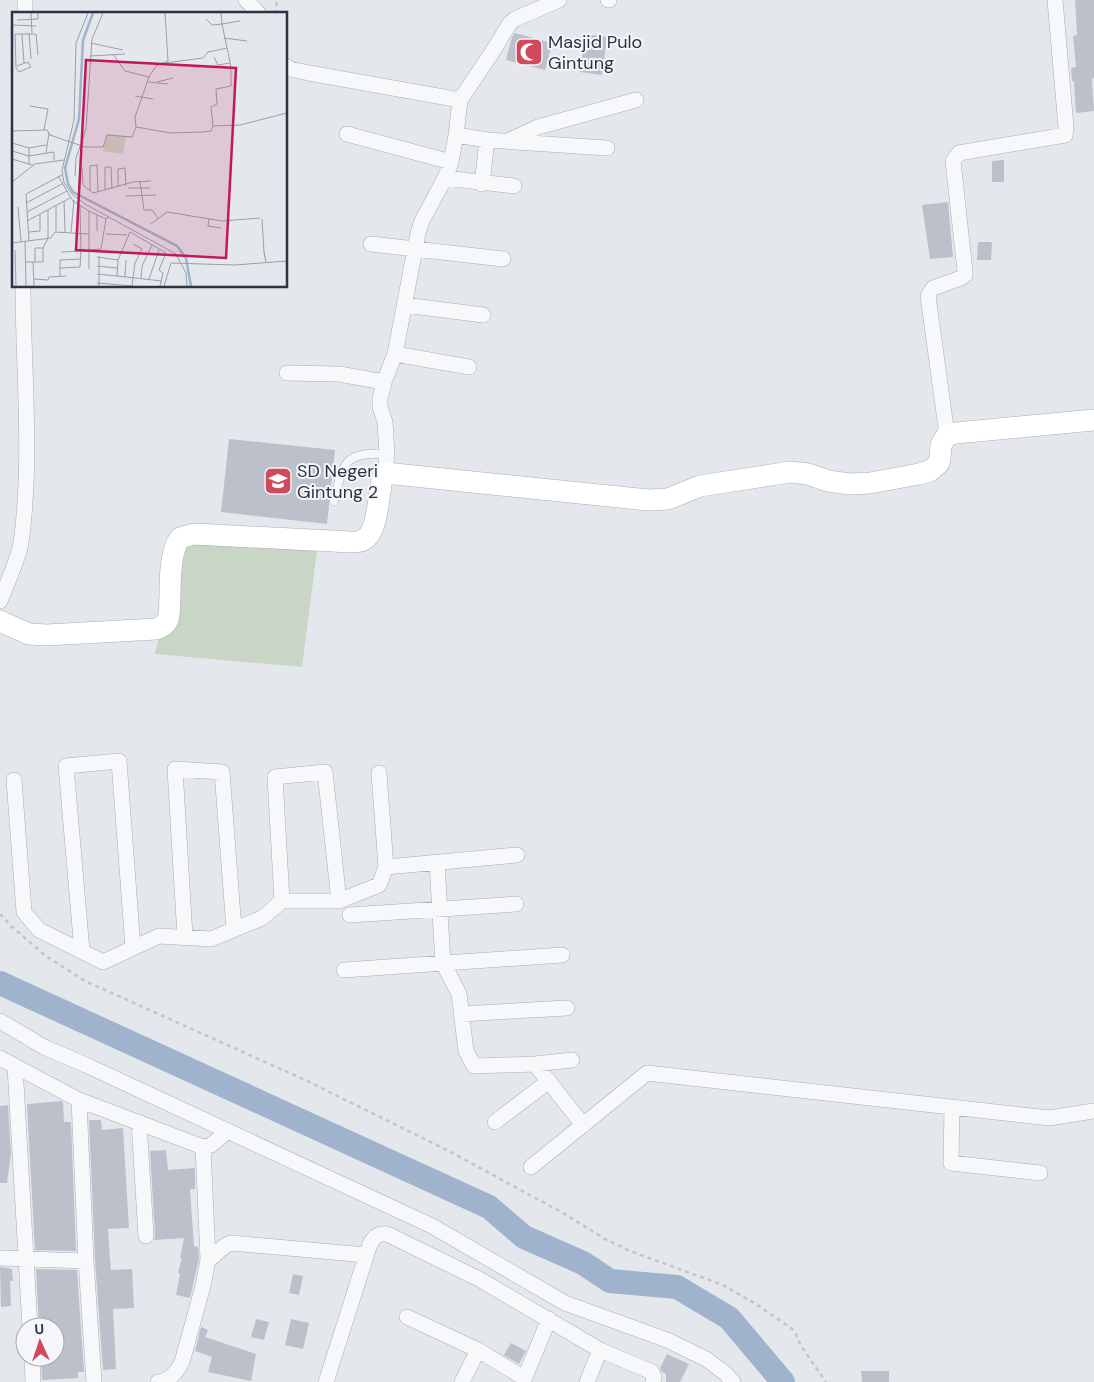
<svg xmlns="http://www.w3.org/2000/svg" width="1094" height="1382" font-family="'DM Sans',sans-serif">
<rect width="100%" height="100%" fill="#e4e7ec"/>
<path fill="#c9d6c5" d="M183,530L319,535L302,667L155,654Z"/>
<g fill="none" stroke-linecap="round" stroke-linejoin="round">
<path stroke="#9fb4cc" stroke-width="24" d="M0,983L489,1207L524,1237L583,1263L610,1281L677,1287L729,1318L783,1382"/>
</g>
<path fill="#bbc0ca" d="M1075,0H1094V78L1092,79L1094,111L1076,113L1074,81H1072L1071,68L1076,67L1073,36L1077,35Z
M515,33L552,43L545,70L506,60L512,37Z
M585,34L607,37L602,75L580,72Z
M1004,160V182H992V161Z
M948,202L953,257L930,259L922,205Z
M978,242H992L991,260H977Z
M229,439L335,450L327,524L221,512Z
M62,1101L63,1102L64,1122H71L76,1251L35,1250L27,1104Z
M8,1105L11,1153L7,1183H0V1106Z
M89,1120H101L102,1130L123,1128L129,1228L108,1229L110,1259L111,1270L132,1269L134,1308L113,1309L116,1369L103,1370L95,1260Z
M166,1150L168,1170L195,1168V1189H190L194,1246L198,1247L199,1259L190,1298L176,1295L180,1274L178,1273L182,1258H180L184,1238L154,1240L155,1235L150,1151Z
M0,1267L9,1268V1269H12L13,1281H10L11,1306L1,1307Z
M36,1269L77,1270L84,1372H78V1378L42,1380L41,1357H55V1327H39Z
M293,1274L303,1276L299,1295L289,1293Z
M256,1319L269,1322L264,1340L251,1337Z
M291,1319L309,1323L303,1349L285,1345Z
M201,1327L208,1330L205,1337L256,1354L251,1381L208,1372L212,1357L195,1351Z
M511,1343L526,1351L519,1364L504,1355Z
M667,1354L689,1364L680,1382H666V1374L662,1372L660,1368Z
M861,1371H889V1382H862Z"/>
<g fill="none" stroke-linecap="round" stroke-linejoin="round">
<g stroke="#a9aeb7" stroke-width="9">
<path id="lane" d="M334,501C343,464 343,451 387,454"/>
</g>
<g stroke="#a9aeb7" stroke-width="16">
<path id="street" d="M246,0L259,14
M608,0H609
M25,14V0
M286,66L290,69L309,73L460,100
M347,134L451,162
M456,135L487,140L607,148
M510,140L538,127L636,100
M445,178L514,186
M482,184L487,140
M371,244L503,259
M405,305L483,315
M395,354L469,367
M287,373L339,374L384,382
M947,435L928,296L933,288L961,278L965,275V271L953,161L959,153L1065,135L1066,127L1055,0
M385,473L387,454L385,422L380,407V399L384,382L395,354L418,233L422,221L445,178L451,162L456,135L460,100L491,54L510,23L515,19L559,0
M0,601C7,584 15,566 20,548C24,527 25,505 26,484C29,418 23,352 23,286
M379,773L386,867
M14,780L24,912L39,930L103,962L159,936L211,939L262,918L282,901H339L379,885L386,867L517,855
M437,863L443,963L459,994L466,1051L474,1066L535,1064L583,1125
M282,901L275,777L325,772L339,901
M350,915L516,904
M185,937L175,769L222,772L234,929
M82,951L66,766L119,761L133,948
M344,970L562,955
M461,1014L567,1008
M0,1021L44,1047L86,1065L432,1226L565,1303L667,1340L706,1359L725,1373L733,1382
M0,1058L79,1100
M535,1064L572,1060
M15,1066L30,1327
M952,1107L951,1163L1040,1173
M139,1122L146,1236
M495,1122L549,1081
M531,1167L647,1073L1049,1118L1094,1111
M0,1258L86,1261L79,1100L203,1147L211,1145L228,1131
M208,1260C217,1255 221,1246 231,1243L366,1255
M86,1261L94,1382
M407,1317L478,1350L462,1382
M478,1350L524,1378
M32,1357L33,1382
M158,1382C170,1381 177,1372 182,1362L203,1286L208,1260L203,1147
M326,1382L370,1244C374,1237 378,1233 387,1234L479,1279L600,1350L652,1372L654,1377L653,1382
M523,1382L549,1319
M587,1382L600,1350"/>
</g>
<g stroke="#a9aeb7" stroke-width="22">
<path id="secondary" d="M0,621L29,634L47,635L156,629C159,628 163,626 166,623C171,616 169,605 170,596C170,580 170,551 180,538L194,534L351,542C355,542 360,542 363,540C376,534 378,504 380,492C381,485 381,478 385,473L648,500L668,499L700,486L790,472L808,474L828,481L849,484L870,483L919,474L930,471L939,463L940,458L941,445L947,435L956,433L1094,420"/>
</g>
<path stroke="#c2c5cb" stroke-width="2.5" stroke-dasharray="4 4" stroke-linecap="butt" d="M275,14L277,0
M0,914L11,926L46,956L85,981L303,1079L445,1149L563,1213L605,1239L630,1251L723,1285L754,1303L791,1328L795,1332L801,1346L826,1382"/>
<use href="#lane" stroke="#f7f8fa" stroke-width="8"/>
<use href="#street" stroke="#f7f8fa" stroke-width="15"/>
<use href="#secondary" stroke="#fff" stroke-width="21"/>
</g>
<defs>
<g id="mosque-square" transform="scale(1.4375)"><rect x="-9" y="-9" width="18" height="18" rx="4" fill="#d1495b" stroke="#f4f6f9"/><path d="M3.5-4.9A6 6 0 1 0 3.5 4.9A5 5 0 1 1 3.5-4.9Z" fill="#fff"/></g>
<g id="school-square" transform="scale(1.4375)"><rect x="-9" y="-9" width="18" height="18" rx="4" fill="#d1495b" stroke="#f4f6f9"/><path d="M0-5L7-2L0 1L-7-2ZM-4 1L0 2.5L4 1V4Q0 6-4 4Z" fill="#fff"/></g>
</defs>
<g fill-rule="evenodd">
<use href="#mosque-square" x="529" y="52"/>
<use href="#school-square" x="278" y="481"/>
</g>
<g text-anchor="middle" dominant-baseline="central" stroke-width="4" stroke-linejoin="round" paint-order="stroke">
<g font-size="18" fill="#2b3445" stroke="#f4f6f9" text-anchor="start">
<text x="548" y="42">Masjid Pulo<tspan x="548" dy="21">Gintung</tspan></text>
<text x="297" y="471">SD Negeri<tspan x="297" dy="21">Gintung 2</tspan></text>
</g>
</g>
<g transform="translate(12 12)">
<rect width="275" height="275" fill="#e4e7ec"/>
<path d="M95,122L114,124L111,142L91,139Z" fill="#c9d6c5"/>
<path fill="none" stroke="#9fb4cc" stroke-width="2.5" d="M81,1L71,28L67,107L53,156L56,172L61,180L165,234L174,246L179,274"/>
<path fill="none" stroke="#9a9fa9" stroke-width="1" d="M19,1L20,21M76,1L64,31L62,108L50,158L52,171L60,182L73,192L164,242L174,261L175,274M209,1L210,12L228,9M194,7L200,13L210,12L219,55V74L204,77L205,92L199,95L201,114M5,8L26,7V1M0,13L24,14M17,21L19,47M10,22L12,51M212,26L235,29M79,31L111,38M101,42L113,59L137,65M78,44L113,42M202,45L206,53L218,51M153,51L191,46L196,40L215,36M5,54L16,50L19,55L7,60L4,56L3,22H24L26,43M136,70L156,72M145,70L161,66M123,84L141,87M18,94L36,97L32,118M124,115L123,105L137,65L144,54L156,49L153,1M0,119L35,118L38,123L73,135H91L95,123L120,125L124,115L159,121L190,120L199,119L201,114L228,113L275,101M0,131L17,136M0,139L17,144M34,141L37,121M17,144L42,140V148M0,147L17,152M21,153L17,152V136L34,133M70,155L71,173L81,181L121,170L139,169M46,164L61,189L77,199M63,164L64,146L74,117L80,27L91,1M128,169L132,198H140L146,206M0,170L23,152L52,148M106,174V157L113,156L114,174M116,176H138M93,178V155H99L100,177M78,179V154L85,153L86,179M114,184L144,183M52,189L53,220M14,191L50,172M44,194V219M68,194L69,239L89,237L94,207M6,195L9,229M15,200L55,179M85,203V219M197,207L196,214L209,216M250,207L252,240M15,209L58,186M139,212L155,200L210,209L248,206M17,220L28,219V203M59,220L62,188M77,222V257M94,222L115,223M13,229L14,274M17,229L14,182L50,163M0,231L39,226L43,220L77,222V199L94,207L97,205M3,238L4,274M85,245L106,248L118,220L154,241L147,258L151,261L148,274M253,245L252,240L254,250M13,250H31V236M21,250L22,274M23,250V236H31L36,226V198M85,254L105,256M48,256L68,255L69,239L49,240M85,262L105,264L106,248M48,264V248L69,247M105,264L150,269M113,265L114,248M129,266L130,254L140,233M22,267L36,268L37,265L54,264M137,267L147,238M85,271L120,274M87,274V244M120,274L123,251L130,237L121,232M152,274L159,251L223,253L275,249"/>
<path fill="#c2185b" fill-opacity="0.15" stroke="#c2185b" stroke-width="2.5" d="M74,48L224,56L214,246L64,238Z"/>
<rect width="275" height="275" fill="none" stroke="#2b3445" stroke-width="2.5"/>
</g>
<g transform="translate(40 1342) rotate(357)"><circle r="24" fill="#f4f6f9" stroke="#a4a8b1"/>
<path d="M0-4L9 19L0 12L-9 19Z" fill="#d1495b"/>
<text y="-8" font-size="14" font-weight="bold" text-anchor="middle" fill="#2b3445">U</text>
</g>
</svg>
